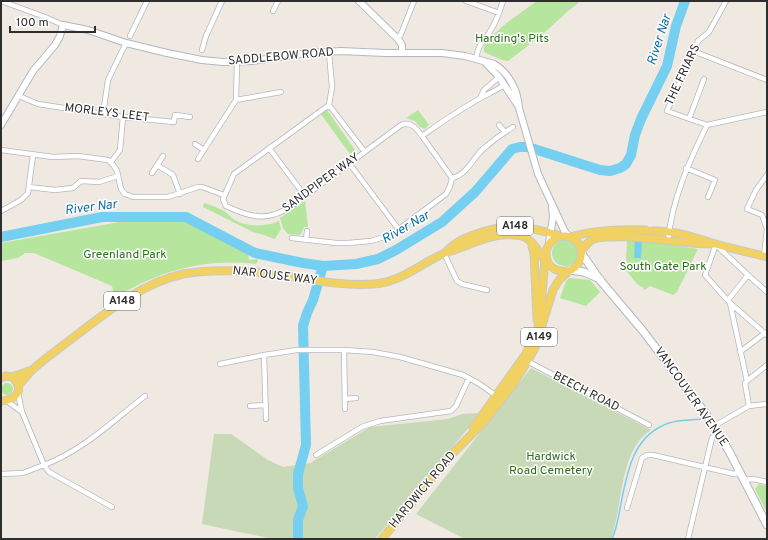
<svg xmlns="http://www.w3.org/2000/svg" width="768" height="540" font-family="Overpass,sans-serif">
<rect width="100%" height="100%" fill="#efe9e1"/>
<path fill="#b6e59e" d="M537,1H581L568,11L542,35L508,61L502,60L484,52C483,48 485,44 487,41C499,27 522,12 537,1Z
M327,110L355,150L350,154L320,113Z
M418,110L429,125L425,129L420,127L415,121L406,118Z
M305,201L308,227H304L301,234L299,235L288,234L283,228L280,218Z
M204,203C210,205 217,207 222,210C227,212 230,217 235,220C246,227 267,227 279,221L281,229L275,239L264,235L253,232L203,207Z
M180,221L192,224L248,252L249,260L257,259L258,261L256,264C205,258 158,271 115,298L112,286L34,253H25L18,258L1,261V243L120,222Z
M552 253a13 13 0 1 1 26 0a13 13 0 1 1-26 0Z
M627,241H644L698,249L677,292L673,295L650,286L645,290L643,289L644,288L637,284L625,269L628,267L626,258Z
M569,278L590,280L600,292L586,306L560,298L566,281Z
M1 389a6 6 0 1 1 12 0a6 6 0 1 1-12 0Z
M759,484L767,486V513L755,489Z"/>
<path fill="#c8d9b8" d="M531,368L651,430C619,450 623,506 611,539H465L416,514Z
M481,413L375,539L268,538L202,524L214,434H231L268,460L283,467L310,463L370,427L448,419L462,414Z"/>
<path fill="#75cff0" d="M635,241H642L641,258H634Z"/>
<g fill="none" stroke-linecap="round" stroke-linejoin="round">
<path stroke="#75cff0" stroke-width="1.5" d="M612,539C617,528 619,515 621,503C627,474 632,440 662,426C673,420 688,420 701,419"/>
<path stroke="#75cff0" stroke-width="10" d="M1,237L102,217H186L255,253L303,263L323,266L356,264L378,259L396,250L442,222L475,192L512,149L520,147H528L600,170L610,171L620,168L626,164L631,155L635,135L641,119L667,66L676,26L685,1
M298,539V520L303,506L298,488V474L306,445L303,326L307,313L313,300L323,266"/>
<g stroke="#b4b7c1" stroke-width="6">
<path id="minor" d="M1,1L45,17L63,25
M466,1L499,13
M273,11L278,1
M130,36L147,1
M398,39L401,34L414,1
M202,50L206,36L222,1
M693,51L767,80
M329,52L332,87L329,105L234,174L223,199L226,206C251,218 269,222 293,205L401,125C411,121 416,128 422,136C440,123 458,111 477,100C487,94 494,92 504,85
M476,59C479,40 485,42 492,28C497,20 500,10 503,1
M19,96L38,104L123,117L174,122L175,115L190,117
M480,98L484,90L499,77
M236,100L281,92
M329,105L364,151
M103,114L108,80L126,43
M689,119L704,79
M499,125L505,132
M707,125L667,111L698,41L709,32L726,1
M707,125L767,112
M422,136L452,178
M195,144L204,150
M269,148L305,196
M1,150L53,157L78,156L108,160L114,166L117,171L121,189L125,194L133,197H168L198,187H202L224,195
M198,159L236,100L237,62
M111,162L120,150L123,117
M349,163L399,230
M157,165L173,175L180,194
M686,168L715,180L708,197
M152,173L163,156
M29,187L55,190L73,188L81,181L99,182L118,176
M1,211L21,200L28,193L33,155
M292,238L336,243H348L371,241L391,235L446,194L450,186L452,178C467,175 472,159 483,149C492,141 503,133 513,127
M306,240L307,231
M668,241C672,199 689,162 707,125
M716,244L705,275L730,303L767,335
M717,246L748,275L767,292
M444,253L457,281L462,284L487,290
M764,256L767,229L762,215L747,209L756,190L767,175
M728,300L748,275
M730,303L747,381L745,383L749,406
M344,350L345,409
M740,352L765,333
M264,355L266,419
M525,360L649,425
M220,364L264,355L297,350H344L373,352L400,357L463,375L478,383L498,397
M747,381L767,365
M18,393L22,412L44,465C82,451 113,421 145,396
M345,399L356,398
M7,401L22,412
M250,406L266,405
M714,426L749,406L767,404
M316,455L362,427L380,421L451,411L456,406L469,378
M1,474L23,473L44,465L49,472L112,507
M744,480L753,479L767,482
M627,508L642,458L647,455H653L734,474L740,472
M688,539L712,438L717,433"/>
</g>
<g stroke="#b4b7c1" stroke-width="8">
<path id="tertiary" d="M359,1L398,39L402,45V52
M485,62L499,77L519,107
M1,125L33,71L55,45L60,36L63,25L88,30L126,43L167,53L202,60L223,62L252,61L308,53L341,51L385,53H442L465,56L494,64C509,73 518,91 519,108L538,174L564,230L569,237
M549,243L553,217L552,207"/>
</g>
<g stroke="#b4b7c1" stroke-width="9">
<path id="secondary" d="M582,254L600,280L643,331L706,414L729,451L767,525
M570,270L584,272L600,279"/>
</g>
<g stroke="#c9c9c9" stroke-width="9">
<path id="primary" d="M652,231C675,230 694,238 716,244C732,249 750,252 767,257
M569,237C593,230 621,229 646,230
M532,247L534,253L537,320
M446,252C453,244 462,239 471,236C505,222 528,226 561,236
M581,252C585,246 588,241 594,239C600,236 607,237 613,237C647,235 681,245 716,244
M538,326L541,308L545,259
M1,378L6,376L12,377L32,370
M18,386C23,381 27,375 32,370C45,358 60,348 74,337C107,312 142,283 183,274C206,270 231,270 254,272C294,275 333,287 374,284C394,283 412,271 429,261C435,258 441,254 448,252C469,246 489,233 512,235C517,235 523,236 526,238C540,245 542,268 561,271C577,274 587,255 578,243C563,225 536,245 550,266
M1,401C17,400 25,389 12,377
M473,428L525,355L535,336
M382,539L453,453L484,422L512,386L524,367L535,348L553,290L559,280L569,271"/>
</g>
<use href="#minor" stroke="#fff" stroke-width="4.5"/>
<use href="#tertiary" stroke="#fff" stroke-width="6"/>
<use href="#secondary" stroke="#fff" stroke-width="7"/>
<use href="#primary" stroke="#f2d163" stroke-width="7"/>
</g>
<g text-anchor="middle" dominant-baseline="central" stroke-width="3" stroke-linejoin="round" paint-order="stroke">
<g fill="#fff" stroke="#6d6d6d" stroke-width="1">
<rect x="497" y="217" width="36" height="18" rx="3"/>
<rect x="104" y="292" width="36" height="18" rx="3"/>
<rect x="521" y="328" width="36" height="18" rx="3"/>
</g>
<g font-size="11" font-weight="bold" fill="#2e2e2e">
<text x="515" y="226">A148</text>
<text x="122" y="301">A148</text>
<text x="539" y="337">A149</text>
</g>
<g font-size="12" fill="#2c6e1b" stroke="#fff">
<text x="512" y="39">Harding's Pits</text>
<text x="125" y="255">Greenland Park</text>
<text x="663" y="267">South Gate Park</text>
<text x="551" y="457">Hardwick<tspan x="551" dy="14">Road Cemetery</tspan></text>
</g>
<g font-size="12" fill="#2e2e2e" stroke="#fff">
<text transform="translate(281 57) rotate(-5)">SADDLEBOW ROAD</text>
<text transform="translate(683 75) rotate(-65)">THE FRIARS</text>
<text transform="translate(107 113) rotate(7)">MORLEYS LEET</text>
<text transform="translate(321 183) rotate(-36)">SANDPIPER WAY</text>
<text transform="translate(275 276) rotate(7)">NAR OUSE WAY</text>
<text transform="translate(586 392) rotate(27)">BEECH ROAD</text>
<text transform="translate(691 397) rotate(55)">VANCOUVER AVENUE</text>
<text transform="translate(423 490) rotate(-50)">HARDWICK ROAD</text>
</g>
<g font-size="13" font-style="italic" fill="#0d6fa3" stroke="#fff">
<text transform="translate(660 40) rotate(-72)">River Nar</text>
<text transform="translate(91 208) rotate(-7)">River Nar</text>
<text transform="translate(406 228) rotate(-30)">River Nar</text>
</g>
</g>
<rect width="768" height="540" fill="none" stroke="#2e2e2e" stroke-width="4"/>
<path d="M10 26v6h85v-6" fill="none" stroke="#2e2e2e" stroke-width="2"/>
<text x="16" y="26" font-size="12" fill="#2e2e2e" stroke="#ffffff" stroke-width="3" paint-order="stroke">100 m</text>
</svg>
